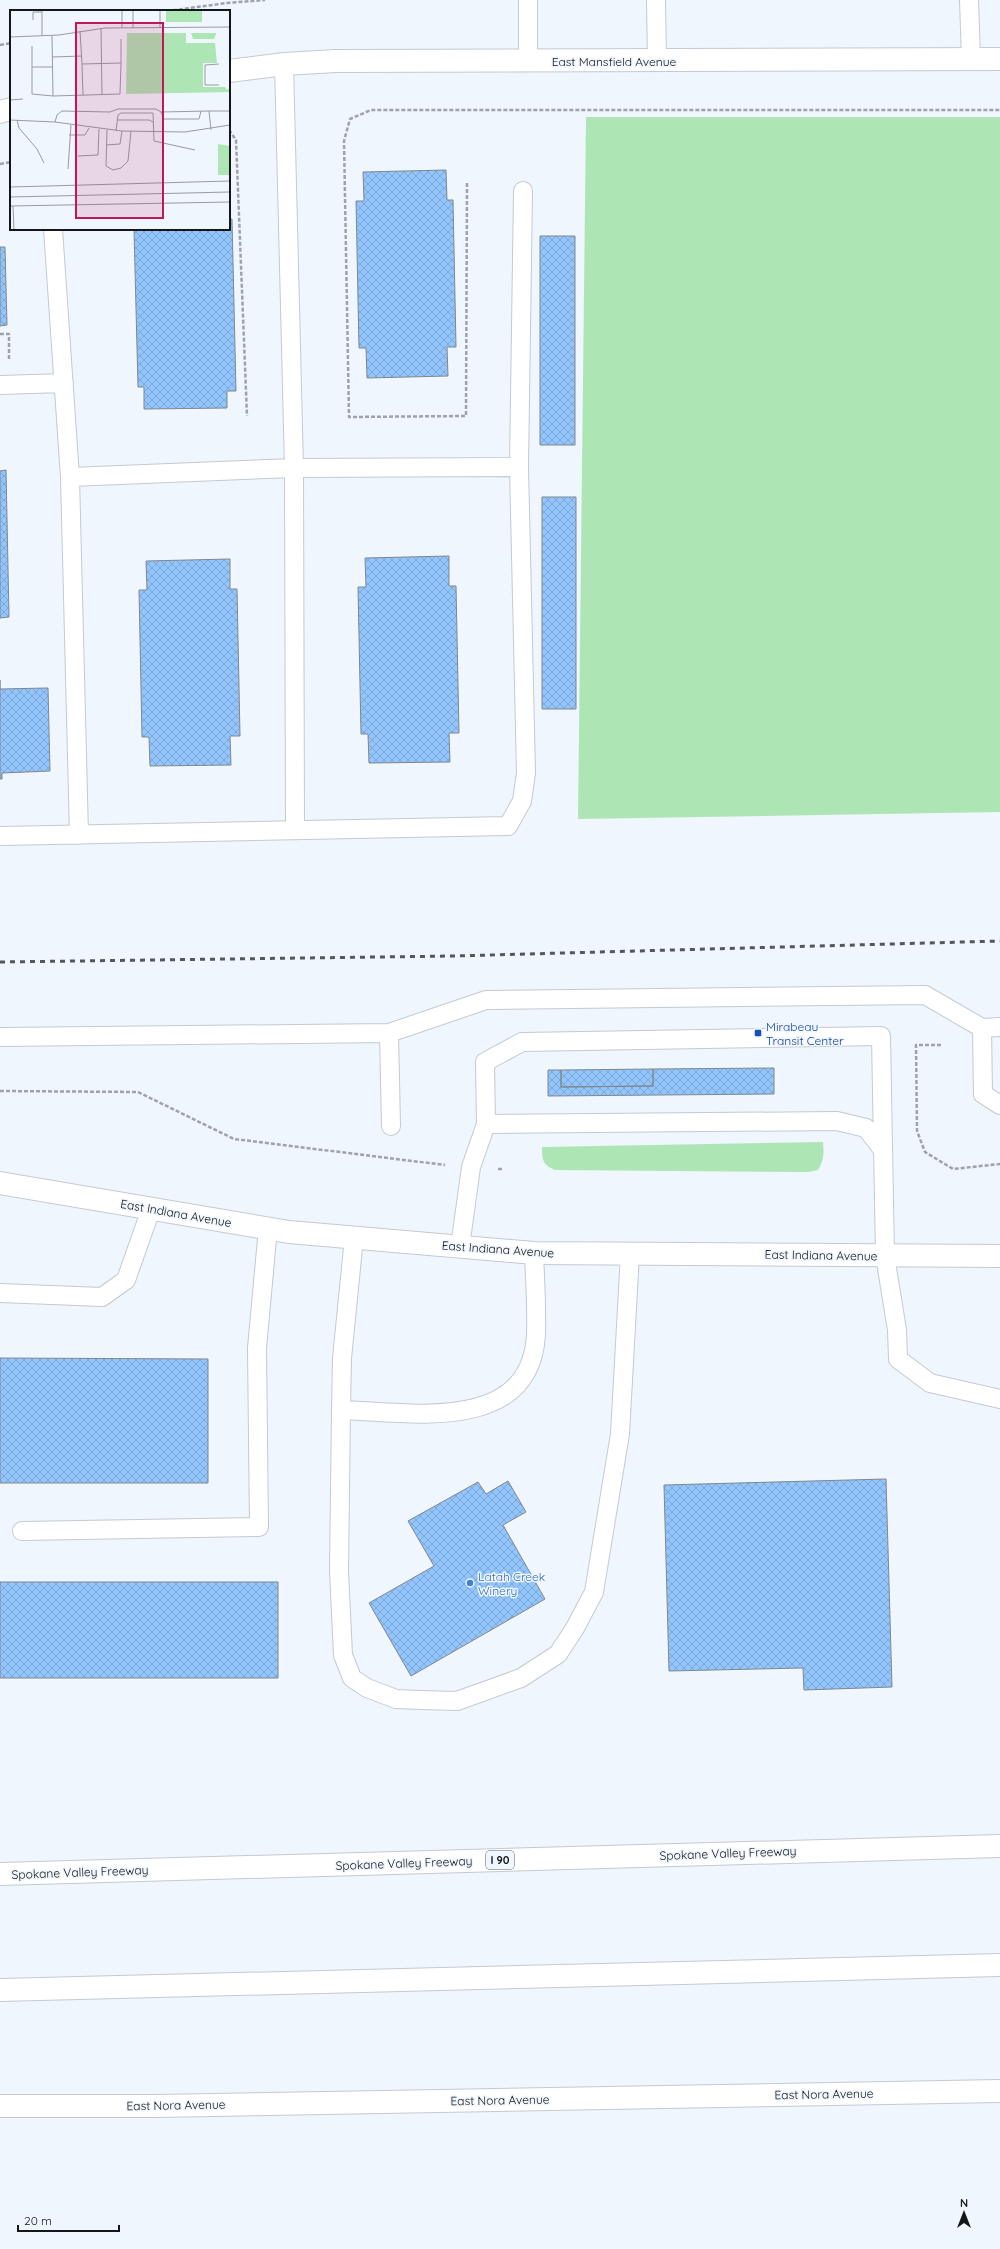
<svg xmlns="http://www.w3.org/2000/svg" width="1000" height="2249" font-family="Quicksand,sans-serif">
<defs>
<pattern id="building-cross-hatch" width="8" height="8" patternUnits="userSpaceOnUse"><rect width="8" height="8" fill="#92c5fb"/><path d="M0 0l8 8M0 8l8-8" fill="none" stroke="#7da8d6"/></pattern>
</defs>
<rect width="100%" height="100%" fill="#eff6fd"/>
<path fill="#ade6b4" d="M586,117H1000V812L578,819Z
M823,1142C824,1153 824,1160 818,1170L809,1172L555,1170C543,1165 542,1160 542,1147Z"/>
<path fill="url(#building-cross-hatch)" stroke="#80878d" d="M446,170L447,200H453L456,347H447L448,376L367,378L366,348H359L356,201H364L363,172Z
M229,219H232L236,391H227V408L144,409V387H138L134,229H229Z
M540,236H575V445H540Z
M0,247H5L7,325L0,326Z
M6,470L9,617L0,618V471Z
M542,497H576V709H542Z
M449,556V586H456L459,733H449L450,762L369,763L368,734H361L358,587H366L365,558Z
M230,559V589H237L240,736H230L231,765L150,766L149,737H142L139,590H147L146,561Z
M0,680V689L48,688L50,771L2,773V779H0Z
M774,1068V1094L548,1096V1070H561V1087L653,1086V1069Z
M653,1069V1086L561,1087V1070Z
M0,1358L208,1359V1483H0Z
M886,1479L892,1687L804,1690L803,1668L669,1671L664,1485Z
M508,1481L526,1512L503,1525L545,1599L411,1676L369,1603L434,1566L408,1521L478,1482L486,1494Z
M0,1582H278V1678H0Z"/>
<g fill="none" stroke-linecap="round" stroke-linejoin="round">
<g stroke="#c3cad1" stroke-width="20">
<path id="lane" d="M528,0V61
M656,0L657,61
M969,0L971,59
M284,64L294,468L295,830
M53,229L70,477
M0,385L64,383
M519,467L523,191
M0,836L508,826L522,801L526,773L519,467L294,468L70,477L79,835
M982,1028L983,1094L1000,1105
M389,1033L391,1126
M0,1037L389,1033L486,1000L925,995L982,1028L1000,1027
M486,1124L837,1121L866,1128L883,1150
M354,1238L342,1358L341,1410L339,1571L343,1655L352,1678L367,1688L396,1699L421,1700L457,1701L521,1678L558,1654L575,1628L594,1592L620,1434L630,1254
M460,1247L471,1167L486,1124L485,1062L522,1042L881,1036L885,1256L897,1330L898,1359L930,1383L1000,1399
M0,1293L102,1297L126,1280L151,1209
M341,1410C409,1412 530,1435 536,1335C537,1308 535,1280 534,1253
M22,1531L259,1527L257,1348L268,1228"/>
</g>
<g stroke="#c3cad1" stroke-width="24">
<path id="street" d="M0,2106H155L1000,2091"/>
</g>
<g stroke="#c3cad1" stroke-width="24">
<path id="secondary" d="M229,71L284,64L336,61L1000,59
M0,112L11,109
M0,1183L289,1232L534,1253L1000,1256"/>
</g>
<g stroke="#c3cad1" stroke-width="24">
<path id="highway" d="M0,1874L1000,1846
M0,1990L1000,1965"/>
</g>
<path stroke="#9ea3a9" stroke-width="2.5" stroke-dasharray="4 2" stroke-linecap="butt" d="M167,11L227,3L265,0
M0,45L11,43
M229,130L236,140L247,416
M0,164L11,162
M467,183L466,416L349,417L344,141L350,119L371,110H1000
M0,334H9V359
M941,1045H916L917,1131L925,1152L953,1169L1000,1164
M0,1091L138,1092L234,1139L445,1165
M498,1169H504"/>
<use href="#lane" stroke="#fff" stroke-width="18"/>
<use href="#street" stroke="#fff" stroke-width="22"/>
<use href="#secondary" stroke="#fff" stroke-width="22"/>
<use href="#highway" stroke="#fff" stroke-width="22"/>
<path stroke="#54575a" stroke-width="3" stroke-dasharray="5 5" stroke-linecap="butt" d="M0,962L454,956L1000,941"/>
</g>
<rect fill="#1a4fb4" stroke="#eff6fd" stroke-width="1.5" x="754" y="1029" width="8" height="8" rx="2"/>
<circle fill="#3f7fe0" stroke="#eff6fd" stroke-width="1.5" cx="470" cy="1583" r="4"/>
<g text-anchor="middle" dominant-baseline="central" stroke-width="3" stroke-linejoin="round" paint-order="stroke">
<rect fill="#eff6fd" stroke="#56595d" stroke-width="1" x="486" y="1851" width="28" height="18" rx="3"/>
<g font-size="11" font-weight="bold" fill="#141618">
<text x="500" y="1860">I 90</text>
</g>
<g font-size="12" fill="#141618" stroke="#eff6fd">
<text x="614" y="61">East Mansfield Avenue</text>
<text transform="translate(176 1213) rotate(10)">East Indiana Avenue</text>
<text transform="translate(498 1249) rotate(4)">East Indiana Avenue</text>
<text transform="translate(821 1255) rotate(1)">East Indiana Avenue</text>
<text transform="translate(728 1853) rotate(-2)">Spokane Valley Freeway</text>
<text transform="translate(404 1863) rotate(-2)">Spokane Valley Freeway</text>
<text transform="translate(80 1872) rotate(-2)">Spokane Valley Freeway</text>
<text transform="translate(824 2094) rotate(-1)">East Nora Avenue</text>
<text transform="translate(500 2100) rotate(-1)">East Nora Avenue</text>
<text transform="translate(176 2105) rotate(-1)">East Nora Avenue</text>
</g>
<g font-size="12" fill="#164399" stroke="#eff6fd" text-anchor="start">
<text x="766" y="1026">Mirabeau<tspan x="766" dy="14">Transit Center</tspan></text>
</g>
<g font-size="12" fill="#366cbe" stroke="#eff6fd" text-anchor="start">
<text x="478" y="1576">Latah Creek<tspan x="478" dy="14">Winery</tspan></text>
</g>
</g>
<g transform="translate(10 10)">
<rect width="220" height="220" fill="#eff6fd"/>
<path d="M156,0H192V12H156ZM117,23H176V33H205L207,53H193V77H215L217,80L220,78V82L116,84ZM181,23H206V24L204,29H183ZM208,134L220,136V165H208Z" fill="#ade6b4"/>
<path fill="none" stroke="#979ca1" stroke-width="1" d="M112,0V18M123,0V18M150,0V18M23,10V2H32M91,18L92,85M70,21L72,54M32,26V0M42,26L43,86L110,84L111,53L72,54L73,85M0,27L49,25L95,18L220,17M22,36V57M42,47L72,46M111,53V29M42,57H22V84L43,86M209,75H195V55L209,54M0,90L13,89M199,101H220M151,102L154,109H189L191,101M0,110L45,112L112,121L175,122L220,115M7,110L9,118L27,139L34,153M108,110H139L143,112M45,112L47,105L52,101L100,102L108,99H146L151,102L199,101L201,120M97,120L96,156L103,160L111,158L118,151L121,121M106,121L108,105L111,103H143L144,131L185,140M59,125H75L79,118M96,135L110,134L112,121M68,146L88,145L89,119M58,159L61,115M0,177L220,171M0,187L220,182M0,196L220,192M3,196L4,220"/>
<path fill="#c2185b" fill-opacity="0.15" stroke="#c2185b" stroke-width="2" d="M66,13H153V208H66Z"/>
<rect width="220" height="220" fill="none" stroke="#141618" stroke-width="2"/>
</g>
<g transform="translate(964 2213)" stroke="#eff6fd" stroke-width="3" paint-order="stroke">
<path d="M0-3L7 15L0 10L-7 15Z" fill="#141618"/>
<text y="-6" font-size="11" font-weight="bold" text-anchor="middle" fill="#141618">N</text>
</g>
<path d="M18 2225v6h101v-6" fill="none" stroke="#141618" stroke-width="2"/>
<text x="24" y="2225" font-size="12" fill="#141618" stroke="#eff6fd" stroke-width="3" paint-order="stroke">20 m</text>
</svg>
